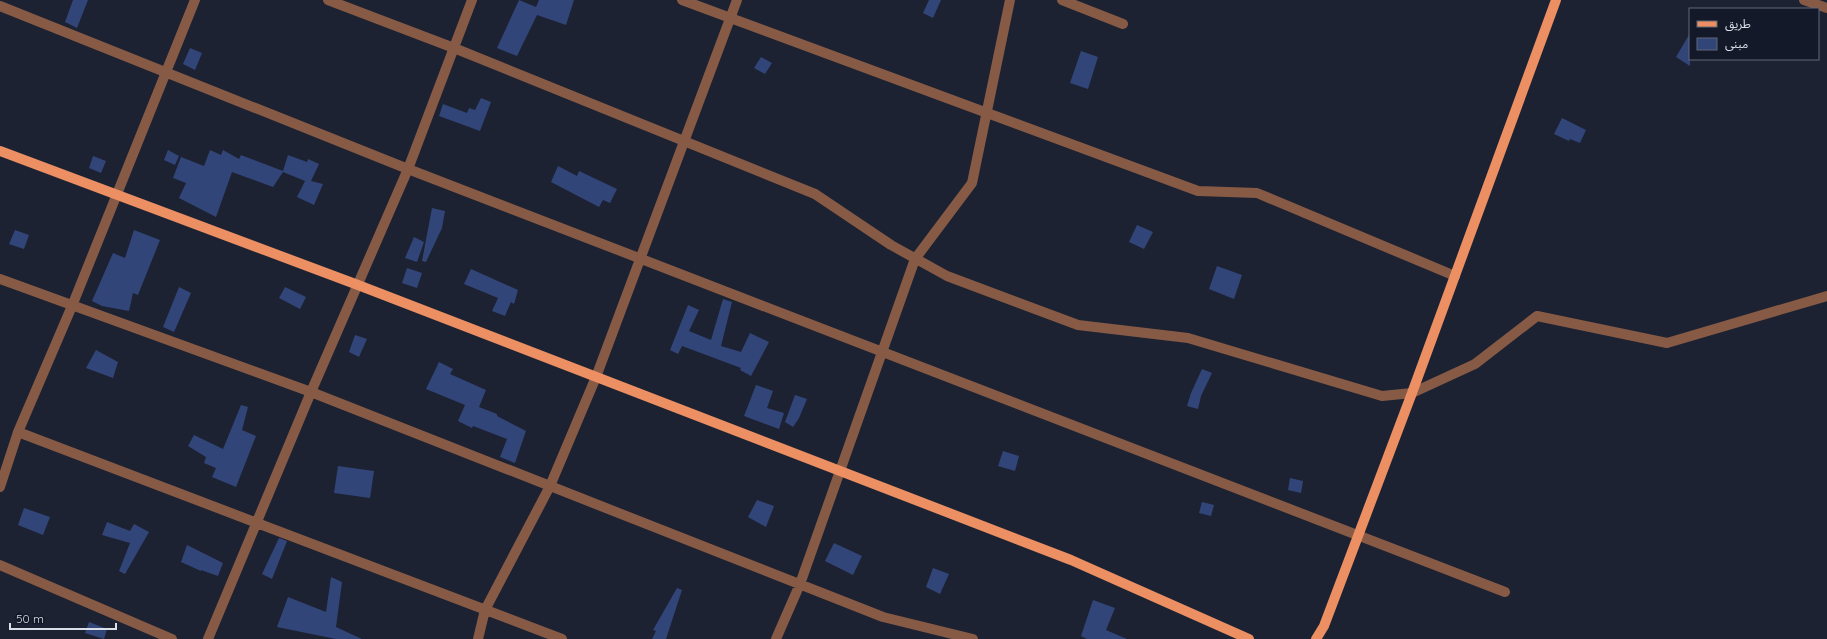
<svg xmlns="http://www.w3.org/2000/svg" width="1827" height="639" font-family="Quicksand,'Noto Sans Arabic',sans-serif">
<rect width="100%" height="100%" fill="#1c2232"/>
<path fill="#324579" d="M73,0H88L77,28L65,22Z
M519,0L536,7L539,0H574L566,25L537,15L517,56L497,48Z
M929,0H941L933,18L923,13Z
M1690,33V66L1676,57Z
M190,48L202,53L195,70L183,64Z
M1081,51L1098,57L1088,89L1070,83Z
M761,57L772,63L765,74L754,68Z
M481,98L491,102L480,131L439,116L443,104L467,113L469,108L475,110Z
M1562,118L1586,130L1580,143L1570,139L1569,141L1554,134Z
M168,150L179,156L175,165L164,160Z
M210,150L221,155L223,150L239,159L241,155L283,171L288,155L307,162L308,159L319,164L311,181L323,184L314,205L297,197L305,181L283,172L273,187L232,172L216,217L179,198L186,183L173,178L181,157L204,166Z
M93,156L106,161L101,173L89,168Z
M558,166L577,176L579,171L617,189L610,203L603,200L599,207L551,182Z
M432,208L445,211L442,228L426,262L422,261Z
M1137,225L1153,232L1144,249L1129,242Z
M15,230L29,235L24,249L9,244Z
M134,230L160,240L138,295L133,293L129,311L102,306L92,301L113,253L125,258Z
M414,237L424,242L417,262L405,258Z
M1217,266L1242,275L1234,299L1209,289Z
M407,268L422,273L417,288L402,283Z
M471,269L518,290L514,304L511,302L505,316L492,311L498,298L464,284Z
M179,287L191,293L174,332L163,327Z
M285,287L306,297L300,309L279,298Z
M723,299L732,302L721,346L741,352L750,333L769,342L751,376L740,370L741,368L682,346L678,354L670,350L688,305L699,310L689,331L711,340Z
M355,335L367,339L359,357L349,352Z
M96,350L118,362L113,378L86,368Z
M439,362L453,369L450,374L486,390L479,407L497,414V416L526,431L515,463L500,457L507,439L473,426L472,428L458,421L465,405L426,389Z
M1202,369L1212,373L1201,396L1198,409L1187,406L1191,393Z
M756,385L773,391L767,408L784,413L779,429L744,416Z
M795,395L807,399L799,418L793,427L785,422Z
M241,405L248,407L242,430L256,436L236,487L212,477L216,468L204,463L206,457L188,446L194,435L223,449Z
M1003,451L1019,456L1015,471L998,466Z
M338,466L374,471L370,498L334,493Z
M1290,478L1303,481L1301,493L1288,490Z
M757,500L774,506L766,527L748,517Z
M1202,502L1214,505L1211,516L1199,513Z
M24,508L50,517L43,535L18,525Z
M107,522L130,531L134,524L149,532L125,574L119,571L130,543L102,535Z
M279,538L287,541L272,579L262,574Z
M834,543L862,556L853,575L825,561Z
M187,545L223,563L218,576L201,570V571L181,562Z
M933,568L949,574L940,594L926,587Z
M331,577L342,582L336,627L362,639H336L277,627L288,597L326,612Z
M677,588L682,590L666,639H652L656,631L653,630Z
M1093,600L1115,608L1106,630L1127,639H1087L1081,636Z
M89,622L107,629L104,639L85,633Z"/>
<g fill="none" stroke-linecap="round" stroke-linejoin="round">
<path stroke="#875a45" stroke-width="10" d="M328,0L454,48L815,194L891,245L947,276L1078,325L1188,338L1382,396L1412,393L1475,364L1537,316L1667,343L1827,296
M682,0L1198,191L1257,193L1455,276
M1062,0L1123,24
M1804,0L1827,8
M0,6L408,169L1505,592
M0,279L311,392L883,617L973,639
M18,432L562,639
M0,487L18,432L72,306L195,0
M0,565L172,639
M208,639L311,392L408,169L472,0
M478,639L485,610L550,486L596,377L737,0
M776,639L800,584L915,259L972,183L1010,0"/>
<path stroke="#ec8f63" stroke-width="10" d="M0,151L358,285L1071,560L1249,639
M1316,639L1324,626L1412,393L1556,0"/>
</g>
<rect x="1689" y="8" width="130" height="52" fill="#131928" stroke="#636876"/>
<rect x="1697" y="21" width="20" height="6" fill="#ec8f63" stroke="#636876"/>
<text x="1725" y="28" font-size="12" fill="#dadfea">طريق</text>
<rect x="1697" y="38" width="20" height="12" fill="#324579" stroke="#636876"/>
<text x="1725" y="48" font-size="12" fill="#dadfea">مبنى</text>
<path d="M10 623v6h106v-6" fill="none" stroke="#dadfea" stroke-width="2"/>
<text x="16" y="623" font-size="12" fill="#dadfea" stroke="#131928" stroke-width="3" paint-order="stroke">50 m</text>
</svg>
